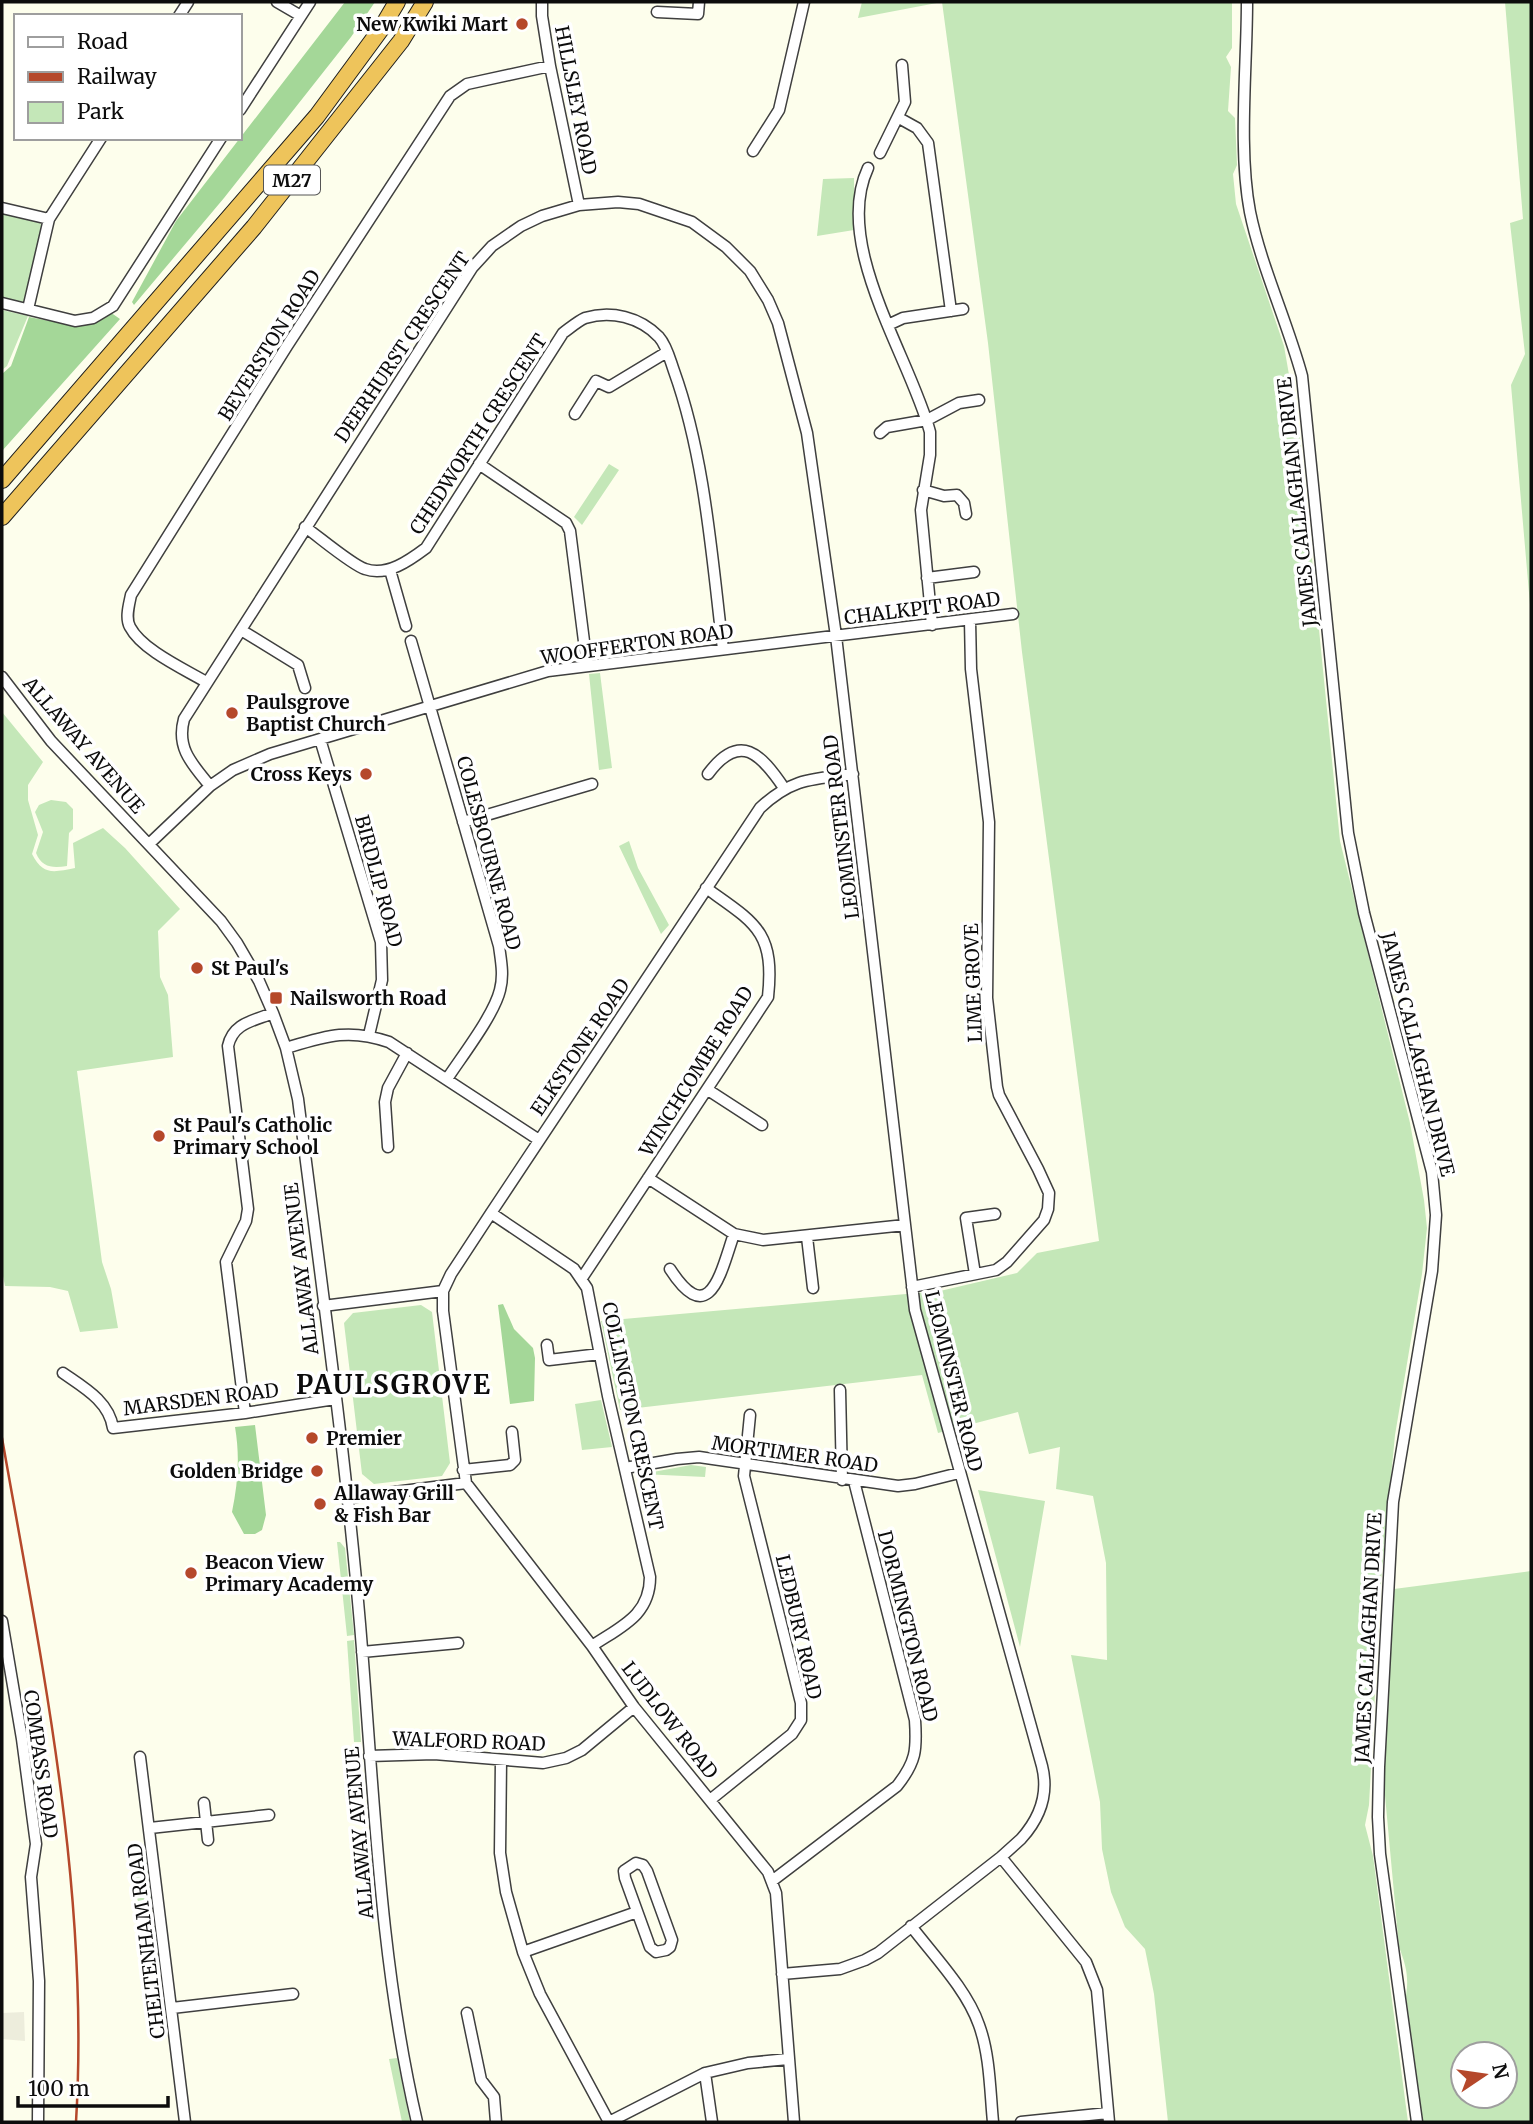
<svg xmlns="http://www.w3.org/2000/svg" width="1533" height="2124" font-family="Merriweather,serif">
<rect width="100%" height="100%" fill="#fdfeec"/>
<path fill="#c4e7b8" fill-rule="evenodd" d="M862,2H1232V48L1226,57L1231,67L1228,111L1235,118L1237,165L1233,174L1236,204L1284,346L1300,438L1340,841L1410,1123L1424,1200L1427,1228L1422,1274L1395,1435L1381,1581L1369,1805L1365,1825L1373,1856L1408,2122H1168L1154,1994L1145,1949L1125,1927L1111,1892L1102,1849L1100,1802L1071,1655L1107,1660L1106,1563L1093,1496L1056,1489L1060,1447L1029,1454L1018,1412L938,1433L922,1375L620,1410L601,1321L940,1291L1017,1273L1037,1253L1099,1241L1022,652L988,343L942,2L858,18Z
M1505,2H1531V616L1511,385L1525,354L1510,223L1523,219Z
M854,178V230L817,236L823,179Z
M2,213L40,223L43,228L23,304L2,299Z
M2,310L28,316L7,366L2,370Z
M609,464L619,470L582,525L574,517Z
M600,673L612,768L599,770L589,674Z
M2,712L43,762L28,785V800L38,835L32,854C43,876 54,872 75,868L73,843L103,828L125,848L180,909L158,931L160,977L168,995L173,1057L77,1071L102,1262L111,1289L118,1328L80,1332L68,1291L50,1287L5,1286L2,1271Z
M51,800L66,802L73,809V829L69,833L67,866C53,868 42,868 36,853L43,832L35,812L39,805Z
M629,841L638,868L669,925L661,934L619,846Z
M421,1305L432,1312L450,1463L442,1476L374,1484L362,1474L344,1323L353,1313Z
M601,1400L612,1447L582,1450L575,1404Z
M691,1465L706,1467L705,1477L642,1474Z
M978,1490L1045,1501L1020,1647Z
M337,1542H340L345,1548L354,1635L347,1636Z
M1531,1571V2122H1423L1406,1996C1409,1977 1406,1965 1399,1947L1383,1774L1394,1589ZM1463,2054H1505V2096H1463Z
M354,1640L361,1742H354L347,1641Z
M149,1858L154,1902L138,1904L133,1860Z
M397,2058L410,2122H402L389,2059Z"/>
<path fill="#a4d798" d="M345,2H375L351,37L224,198L134,305L132,302L176,221Z
M110,312L120,319L2,451V374L11,366L29,317L70,325Z
M503,1304L514,1329L533,1348L535,1358L534,1401L510,1404L498,1305Z
M255,1425L266,1515L262,1530L255,1534H244L232,1512C238,1483 240,1456 235,1427Z"/>
<path fill="#ededdc" d="M24,2012L25,2041L2,2039V2013Z"/>
<g fill="none" stroke-linecap="round" stroke-linejoin="round">
<g stroke="#3f3f3f" stroke-width="13">
<path id="minor" d="M277,2L301,16
M542,2V16L550,66L579,205
M1247,2C1247,67 1238,149 1250,212C1261,266 1287,321 1302,376L1348,833L1364,913L1432,1172L1436,1215L1432,1271L1393,1502L1379,1767L1378,1817L1380,1854L1417,2122
M657,12L698,14L699,2
M179,16L188,2
M240,110L310,2
M899,118L917,128L928,143L951,311
M753,151L779,110L804,2
M880,153L905,102L902,65
M868,168C832,245 910,357 930,432V455L921,510L932,625
M2,208L49,219
M2,303L75,321L93,318L113,306L221,138
M28,309L49,219L101,138
M888,325L903,318L963,309
M575,414L596,381L609,387L667,352
M880,433L887,427L927,420L959,403L979,400
M479,464L566,523L570,531L587,665
M923,490L944,496L957,495L964,503L966,514
M305,527C318,536 352,565 365,569C387,577 410,560 426,548L563,333C570,328 578,321 585,318C611,310 640,317 659,337C667,346 670,360 674,371C705,457 712,559 723,649
M390,570L406,626
M927,578L974,572
M241,630L298,665L305,688
M411,641L499,946C501,961 504,975 500,990C494,1015 462,1056 447,1079
M2,677L51,741L221,921L237,943L259,981L273,1013L286,1048L298,1099C320,1274 345,1449 360,1624C374,1790 379,1959 417,2122
M206,682C184,669 142,650 130,627C125,618 129,605 131,595L287,346L450,96L467,84L550,66
M320,739L381,942L382,980L369,1035
M708,774C740,731 761,754 784,788
M210,786C192,764 176,748 184,719L472,268L492,246L521,226L542,216L579,205L618,202L639,204L692,222L726,247L750,271L768,300L778,323L807,433L836,636L915,1310L1042,1766C1049,1794 1040,1818 1021,1839L1001,1857L878,1953L865,1960L840,1969L782,1974
M463,822L592,784
M149,844L210,786L233,770L270,754L548,671L1013,614
M286,1048C326,1036 349,1028 389,1042L539,1140
M708,1090L762,1125
M388,1147L385,1102L388,1088L407,1053
M648,1178L734,1234L763,1240L905,1225
M491,1213L574,1269L587,1288L608,1396L650,1577C650,1616 620,1627 592,1646
M807,1237L813,1288
M670,1269C710,1331 721,1271 734,1234
M975,1274L966,1218L995,1214
M582,1278L768,997C775,931 755,923 706,888
M912,1287L996,1270L1007,1262L1044,1220L1048,1209L1049,1193L1038,1169L999,1095L997,1087L987,998L989,822L971,669L970,620
M323,1306L443,1291
M547,1345L549,1360L600,1354
M63,1373C83,1387 109,1401 113,1428L245,1413L335,1399
M840,1390L842,1480
M245,1413L226,1262L246,1221L248,1209L228,1046C233,1023 253,1021 273,1013
M625,1468L677,1459L699,1457L898,1486L915,1484L959,1473
M463,1470L510,1465L515,1460L512,1432
M347,1498L466,1483
M2,1621L22,1739L36,1844L31,1877L39,1981L38,2122
M362,1652L458,1643
M369,1756L434,1754L543,1763L566,1758L582,1750L634,1707
M140,1757L185,2122
M501,1760L500,1853L506,1892L523,1952L540,1994L609,2122
M710,1800L792,1734L801,1720V1703L744,1476L750,1415
M204,1803L208,1840
M150,1828L269,1815
M1001,1857L1086,1962L1097,1990L1109,2122
M636,1863L643,1865L647,1871L672,1940L670,1947L666,1950L656,1952L650,1947L625,1878L624,1871Z
M772,1881L897,1786C916,1762 917,1750 915,1720L854,1481
M911,1926C934,1956 967,1990 979,2025C990,2055 990,2091 993,2122
M523,1952L637,1912
M172,2008L293,1994
M467,2013L481,2080L494,2097L496,2122
M705,2073L712,2122
M609,2122L705,2073L748,2063L788,2059
M794,2122L776,1893L768,1872L634,1707L592,1646L466,1483L443,1311V1291L451,1274L491,1213L760,808C792,778 812,779 853,774
M1021,2122L1108,2113"/>
</g>
<g stroke="#1d1d1d" stroke-width="18">
<path id="highway" d="M2,480L317,116L381,29L397,2
M2,517L254,227L401,41L425,2"/>
</g>
<use href="#minor" stroke="#fff" stroke-width="10"/>
<use href="#highway" stroke="#eec45b" stroke-width="16"/>
<path stroke="#b5482b" stroke-width="2.5" d="M2,1438C42,1665 90,1891 76,2122"/>
</g>
<g fill="#b5482b" stroke="#fff" stroke-width="2.5">
<circle cx="522" cy="24" r="7"/>
<circle cx="232" cy="713" r="7"/>
<circle cx="366" cy="774" r="7"/>
<circle cx="197" cy="968" r="7"/>
<rect x="269" y="991" width="14" height="14" rx="3.5"/>
<circle cx="159" cy="1136" r="7"/>
<circle cx="312" cy="1438" r="7"/>
<circle cx="317" cy="1471" r="7"/>
<circle cx="320" cy="1504" r="7"/>
<circle cx="191" cy="1573" r="7"/>
</g>
<g text-anchor="middle" dominant-baseline="central" stroke-width="7" stroke-linejoin="round" paint-order="stroke">
<rect fill="#fff" stroke="#555" stroke-width="2" x="264" y="165.5" width="56" height="29" rx="5"/>
<g font-size="18" font-weight="bold" fill="#0c0c0c">
<text x="292" y="180">M27</text>
</g>
<g font-size="19" font-weight="bold" fill="#0c0c0c" stroke="#fff" text-anchor="start">
<text x="508" y="24" text-anchor="end">New Kwiki Mart</text>
<text x="246" y="702">Paulsgrove<tspan x="246" dy="22">Baptist Church</tspan></text>
<text x="352" y="774" text-anchor="end">Cross Keys</text>
<text x="211" y="968">St Paul's</text>
<text x="290" y="998">Nailsworth Road</text>
<text x="173" y="1125">St Paul's Catholic<tspan x="173" dy="22">Primary School</tspan></text>
<text x="326" y="1438">Premier</text>
<text x="303" y="1471" text-anchor="end">Golden Bridge</text>
<text x="334" y="1493">Allaway Grill<tspan x="334" dy="22">&amp; Fish Bar</tspan></text>
<text x="205" y="1562">Beacon View<tspan x="205" dy="22">Primary Academy</tspan></text>
</g>
<g font-size="19" fill="#0c0c0c" stroke="#fff">
<text transform="translate(576 100) rotate(79)">HILLSLEY ROAD</text>
<text transform="translate(269 345) rotate(-58)">BEVERSTON ROAD</text>
<text transform="translate(402 347) rotate(-56)">DEERHURST CRESCENT</text>
<text transform="translate(478 434) rotate(-57)">CHEDWORTH CRESCENT</text>
<text transform="translate(1297 502) rotate(-96)">JAMES CALLAGHAN DRIVE</text>
<text transform="translate(922 608) rotate(-7)">CHALKPIT ROAD</text>
<text transform="translate(637 644) rotate(-8)">WOOFFERTON ROAD</text>
<text transform="translate(84 745) rotate(49)">ALLAWAY AVENUE</text>
<text transform="translate(841 827) rotate(-97)">LEOMINSTER ROAD</text>
<text transform="translate(489 853) rotate(75)">COLESBOURNE ROAD</text>
<text transform="translate(379 881) rotate(75)">BIRDLIP ROAD</text>
<text transform="translate(973 983) rotate(-92)">LIME GROVE</text>
<text transform="translate(580 1047) rotate(-56)">ELKSTONE ROAD</text>
<text transform="translate(1418 1054) rotate(76)">JAMES CALLAGHAN DRIVE</text>
<text transform="translate(696 1071) rotate(-58)">WINCHCOMBE ROAD</text>
<text transform="translate(301 1269) rotate(-97)">ALLAWAY AVENUE</text>
<text transform="translate(954 1381) rotate(76)">LEOMINSTER ROAD</text>
<text transform="translate(201 1399) rotate(-7)">MARSDEN ROAD</text>
<text transform="translate(633 1416) rotate(78)">COLLINGTON CRESCENT</text>
<text transform="translate(795 1454) rotate(8)">MORTIMER ROAD</text>
<text transform="translate(908 1626) rotate(76)">DORMINGTON ROAD</text>
<text transform="translate(799 1627) rotate(77)">LEDBURY ROAD</text>
<text transform="translate(1368 1638) rotate(-87)">JAMES CALLAGHAN DRIVE</text>
<text transform="translate(670 1720) rotate(52)">LUDLOW ROAD</text>
<text transform="translate(469 1741) rotate(2)">WALFORD ROAD</text>
<text transform="translate(41 1764) rotate(82)">COMPASS ROAD</text>
<text transform="translate(359 1833) rotate(-95)">ALLAWAY AVENUE</text>
<text transform="translate(146 1941) rotate(-97)">CHELTENHAM ROAD</text>
</g>
<g font-size="26" font-weight="bold" letter-spacing="2" fill="#0c0c0c" stroke="#fff">
<text x="394" y="1384">PAULSGROVE</text>
</g>
</g>
<rect width="1533" height="2124" fill="none" stroke="#0c0c0c" stroke-width="7"/>
<rect x="14" y="14" width="228" height="126" fill="#ffffff" stroke="#9e9e9e" stroke-width="2"/>
<rect x="28" y="37" width="35" height="10" fill="#ffffff" stroke="#9e9e9e" stroke-width="2"/>
<text x="77" y="49" font-size="21" fill="#0c0c0c">Road</text>
<rect x="28" y="72" width="35" height="10" fill="#b5482b" stroke="#9e9e9e" stroke-width="2"/>
<text x="77" y="84" font-size="21" fill="#0c0c0c">Railway</text>
<rect x="28" y="102" width="35" height="21" fill="#c4e7b8" stroke="#9e9e9e" stroke-width="2"/>
<text x="77" y="119" font-size="21" fill="#0c0c0c">Park</text>
<g transform="translate(1484 2075) rotate(77)"><circle r="33" fill="#ffffff" stroke="#9e9e9e" stroke-width="2"/>
<path d="M0-5L12 26L0 18L-12 26Z" fill="#b5482b"/>
<text y="-10" font-size="19" font-weight="bold" text-anchor="middle" fill="#0c0c0c">N</text>
</g>
<path d="M18 2096v10h150v-10" fill="none" stroke="#0c0c0c" stroke-width="3.5"/>
<text x="28" y="2096" font-size="21" fill="#0c0c0c" stroke="#ffffff" stroke-width="5" paint-order="stroke">100 m</text>
</svg>
